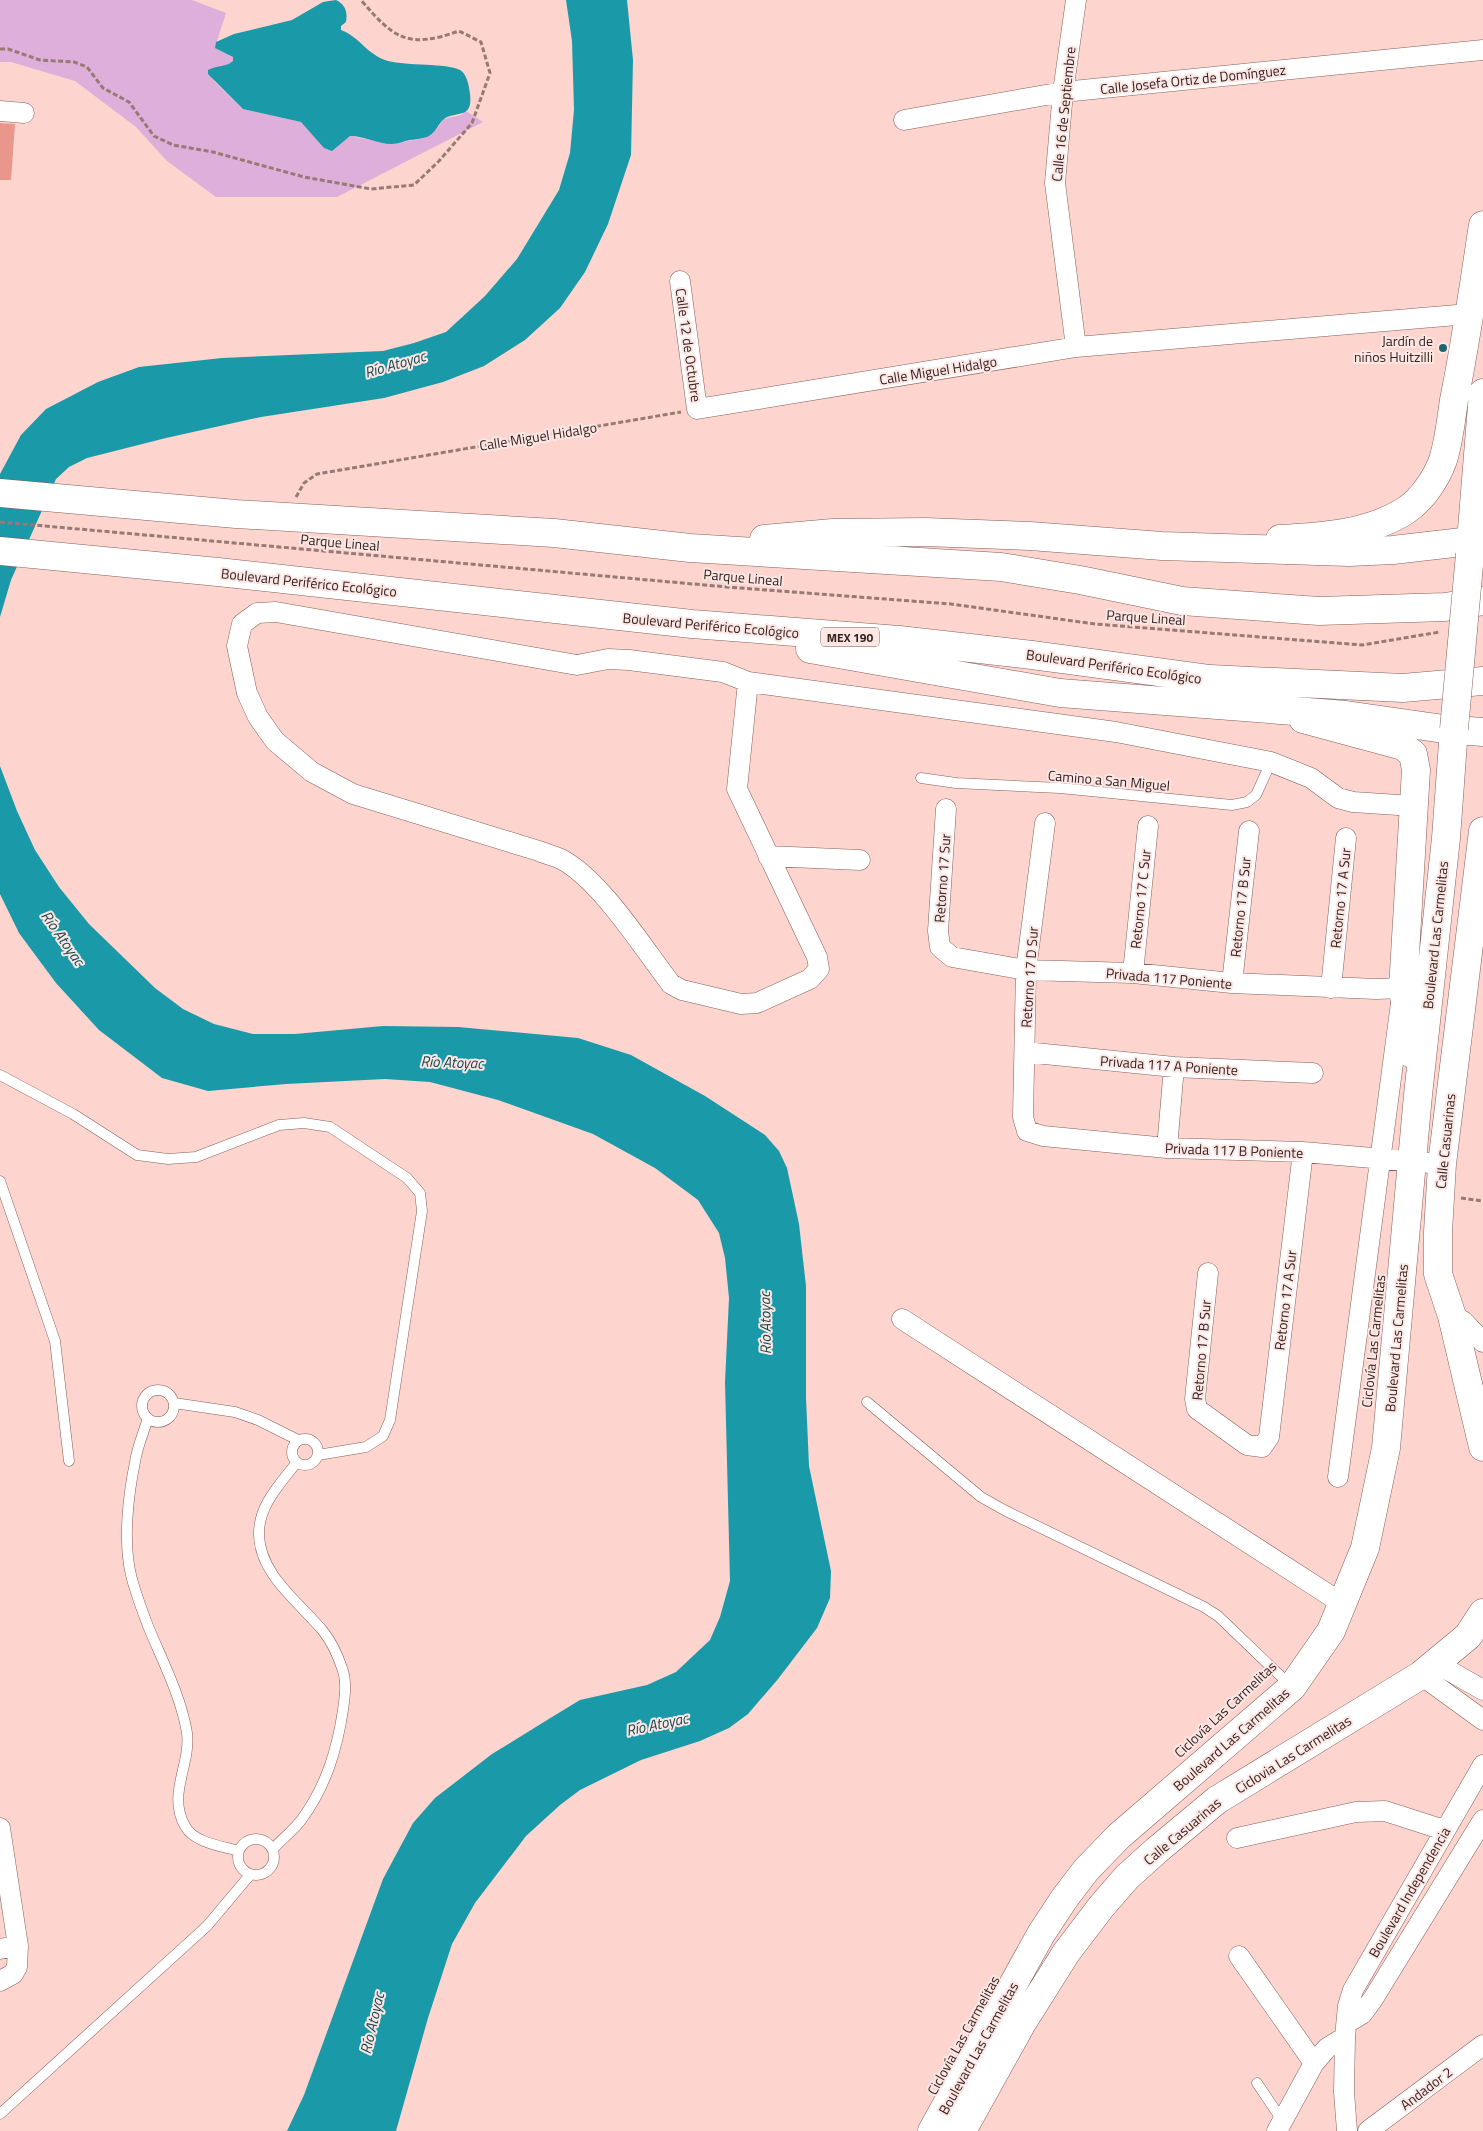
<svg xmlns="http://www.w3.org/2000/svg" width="1483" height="2131" font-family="'Titillium Web',sans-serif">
<rect width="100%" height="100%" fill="#fdd4ce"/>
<path fill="#deafdb" d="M0,0H192L226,13L215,47L233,57V61L222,68H211L214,81L243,109L301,122L328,150L350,136L393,144L424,138L436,130L444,119L461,115L466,111L483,122L337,197H216L167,161L136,127L75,81L11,62H0Z"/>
<path fill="#1a99a8" d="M336,0C345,4 348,12 346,22L341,26V30C360,37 367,55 388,61C407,66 446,63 460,70C467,74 469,86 470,94C473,120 457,110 444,119C438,124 436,132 429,136C423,139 416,139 410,140C404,141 398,144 392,144C378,144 364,136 350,136L332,151L324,148L301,122L243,109L208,74V70C217,65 224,68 233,61V57L215,48L216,42L234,34L292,20L323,2Z
M566,0H627L633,60L631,155L608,224L585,272L560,308L525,340L484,366L443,382L384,398L261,417L166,438L87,458L69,467L56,479L11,580L0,617V474L21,435L46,409L98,382L139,367L222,358L383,351L414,343L446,332L485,296L517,259L559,190L570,153L574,110L572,41Z
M0,766L17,811L35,850L59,887L89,924L155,988L183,1009L214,1024L253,1034H295L383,1026L458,1027L578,1038L631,1055L705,1096L765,1135L779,1151L787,1168L799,1224L806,1286V1398L809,1466L831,1571L830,1598L817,1628L778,1679L748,1714L729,1728L700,1741L641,1760L580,1790L560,1805L526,1836L475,1903L452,1944L428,2018L396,2131H287L304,2095L383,1879L413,1823L435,1798L492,1754L552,1717L580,1700L647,1685L676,1672L710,1640L720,1617L730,1581L725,1382L729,1298L725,1258L719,1233L698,1200L655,1168L593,1134L498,1100L430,1082L385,1079L286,1084L208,1091L162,1078L99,1030L56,983L19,933L0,894Z"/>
<path fill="#e9968b" d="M0,123L15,124L11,180H0Z"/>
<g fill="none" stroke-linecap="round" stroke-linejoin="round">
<g stroke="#895e58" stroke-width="11">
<path id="lane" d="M921,778L956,783L1060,788L1232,805L1247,802L1256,795L1271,762
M0,1075L73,1114L137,1155L168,1159L196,1157L279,1125L304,1123L330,1127L407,1178L420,1193L422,1211L390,1420L383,1436L366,1447L318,1455
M0,1181L55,1341L69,1461
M142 1406a16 16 0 1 1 32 0a16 16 0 1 1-32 0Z
M867,1402L981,1497L1006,1511L1204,1607L1218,1616L1291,1686
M174,1403L235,1412L258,1420L298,1440
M148,1418C144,1432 137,1447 135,1462C128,1496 123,1542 131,1575C135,1592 142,1610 148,1626C162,1660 181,1696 187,1733C191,1765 167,1794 185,1826C194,1843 222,1846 239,1851
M292 1452a13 13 0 1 1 26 0a13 13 0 1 1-26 0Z
M238 1857a18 18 0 1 1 36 0a18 18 0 1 1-36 0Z
M273,1849C282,1839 294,1830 302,1819C326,1786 337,1750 343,1710C345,1696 347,1681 342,1668C338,1656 331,1641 323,1631C300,1603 260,1575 259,1535C258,1506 280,1484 297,1462
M1257,2083L1282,2120
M0,2114L207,1926L250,1875"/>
</g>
<g stroke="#895e58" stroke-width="21">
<path id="street" d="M0,111L24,113
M904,120L1063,92L1483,50
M680,281L697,409L1076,347L1469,314
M1076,347L1055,183L1063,92L1076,0
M748,682L737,789L817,957L819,969L810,979L757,1003L741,1004L682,990L671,984C643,948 601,880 561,859C554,856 546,854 539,851L353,794L312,772L275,741L258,717L247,693L237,646L242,624L257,613L276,612L577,665L608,659L629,660L723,672L748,682L1116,732L1271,762L1311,778L1338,798L1353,802L1413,806
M946,809L938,931L940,947L952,957L1026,970L1133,973L1232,983L1376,989L1403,988L1338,1477
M1045,823L1026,970L1023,1117L1027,1131L1043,1136L1167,1148L1303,1152L1442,1164
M768,856L860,860
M1133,973L1148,826
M1232,983L1249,831
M1331,988L1346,838
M1025,1052L1174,1067L1313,1073
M1167,1148L1174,1067
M1208,1273L1195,1399L1197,1409L1247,1445L1262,1447L1269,1437L1303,1152
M1452,1316L1463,1321L1483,1342
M902,1319L1343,1604
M1434,1662L1483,1690
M1421,1675L1483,1720
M0,1828L18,1946L17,1967L13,1974L0,1981
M1237,1838L1356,1812L1385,1811L1444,1830
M0,1949L18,1946
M1239,1956L1314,2063
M1347,2023L1362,2014L1373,1999L1483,1820
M1345,2037L1344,2092L1347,2131
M1277,2131L1314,2063L1327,2048L1345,2037L1348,2006L1353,1990L1483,1765
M1368,2131L1483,2045"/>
</g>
<g stroke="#895e58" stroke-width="29">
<path id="secondary" d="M1280,539C1322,537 1368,534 1405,511C1422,500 1436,479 1443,460C1449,441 1451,420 1454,400C1466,342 1474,283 1483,225
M1470,554L1483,393
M1303,719L1403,746L1413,754L1416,770L1403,988L1412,1054
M1483,831L1442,1164L1438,1232V1274L1452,1316L1483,1447
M932,2131L1041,1934L1064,1899L1086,1870L1119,1836L1292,1687L1331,1631L1365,1548L1386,1448L1418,1095L1446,838L1454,729
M962,2131L1022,2023L1066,1953L1101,1907L1127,1877L1157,1850L1217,1800L1421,1675L1468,1636L1483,1613"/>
</g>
<g stroke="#895e58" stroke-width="29">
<path id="highway" d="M0,493L236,514L554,533L690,548L1001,567L1080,580L1182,601L1319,611L1445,607L1483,601
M764,539L833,533L925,532L1030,536L1162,546L1349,552L1393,550L1471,541L1483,543
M0,551L218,572L692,624L899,640L1032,655L1210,679L1403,688L1483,681
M810,649L1060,693L1346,715L1444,729L1483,732"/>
</g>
<path stroke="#977975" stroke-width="3" stroke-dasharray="5 2.5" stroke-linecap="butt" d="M0,49H8L40,60L74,62L87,67L103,88L129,102L154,136L173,145L213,152L304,177L371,189L414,185L439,161L472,123L490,73L481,42L459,31C408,49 394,39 361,0
M296,497L304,483L317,474L681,412
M0,522L727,587L951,604L1095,624L1362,645L1440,632
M1461,1198L1483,1201"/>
<use href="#lane" stroke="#fff" stroke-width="10"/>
<use href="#street" stroke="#fff" stroke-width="20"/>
<use href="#secondary" stroke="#fff" stroke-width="28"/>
<use href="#highway" stroke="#fff" stroke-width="28"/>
<g stroke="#895e58" stroke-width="29" stroke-linecap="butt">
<path id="secondary-bridge" d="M1454,729L1470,554"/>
</g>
<use href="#secondary-bridge" stroke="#fff" stroke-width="28"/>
</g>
<circle fill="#1c6771" stroke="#fce7e4" stroke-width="2" cx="1443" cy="348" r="5"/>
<g text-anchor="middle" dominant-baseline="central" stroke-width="4" stroke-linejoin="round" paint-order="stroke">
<rect fill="#fce7e4" stroke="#715d5b" stroke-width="1" x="821" y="627.5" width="58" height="19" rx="4"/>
<g font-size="12" font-weight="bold" fill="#352220">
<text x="850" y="637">MEX 190</text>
</g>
<g font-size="14" fill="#352220" stroke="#fce7e4">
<text transform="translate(1193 79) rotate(-6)">Calle Josefa Ortiz de Domínguez</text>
<text transform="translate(1063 114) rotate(-84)">Calle 16 de Septiembre</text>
<text transform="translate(689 345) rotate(82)">Calle 12 de Octubre</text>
<text transform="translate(938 370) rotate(-9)">Calle Miguel Hidalgo</text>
<text transform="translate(538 436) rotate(-9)">Calle Miguel Hidalgo</text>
<text transform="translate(340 542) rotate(5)">Parque Lineal</text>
<text transform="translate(743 577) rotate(5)">Parque Lineal</text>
<text transform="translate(309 582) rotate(6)">Boulevard Periférico Ecológico</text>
<text transform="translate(1146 617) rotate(4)">Parque Lineal</text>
<text transform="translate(711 625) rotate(5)">Boulevard Periférico Ecológico</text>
<text transform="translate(1114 666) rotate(8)">Boulevard Periférico Ecológico</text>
<text transform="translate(1109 780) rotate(5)">Camino a San Miguel</text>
<text transform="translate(942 878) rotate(-86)">Retorno 17 Sur</text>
<text transform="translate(1340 898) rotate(-84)">Retorno 17 A Sur</text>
<text transform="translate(1140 899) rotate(-84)">Retorno 17 C Sur</text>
<text transform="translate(1240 907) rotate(-84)">Retorno 17 B Sur</text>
<text transform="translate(1435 935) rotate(-84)">Boulevard Las Carmelitas</text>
<text transform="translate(1029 977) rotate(-86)">Retorno 17 D Sur</text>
<text transform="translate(1169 978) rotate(5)">Privada 117 Poniente</text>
<text transform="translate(1169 1065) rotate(4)">Privada 117 A Poniente</text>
<text transform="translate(1445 1141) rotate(-84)">Calle Casuarinas</text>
<text transform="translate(1234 1150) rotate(2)">Privada 117 B Poniente</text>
<text transform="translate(1285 1300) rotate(-83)">Retorno 17 A Sur</text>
<text transform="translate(1396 1338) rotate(-85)">Boulevard Las Carmelitas</text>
<text transform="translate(1373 1341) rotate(-84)">Ciclovía Las Carmelitas</text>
<text transform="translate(1201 1350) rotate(-85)">Retorno 17 B Sur</text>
<text transform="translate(1225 1709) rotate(-43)">Ciclovía Las Carmelitas</text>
<text transform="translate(1231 1739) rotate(-41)">Boulevard Las Carmelitas</text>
<text transform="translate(1293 1754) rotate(-32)">Ciclovia Las Carmelitas</text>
<text transform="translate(1182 1831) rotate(-40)">Calle Casuarinas</text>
<text transform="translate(1409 1892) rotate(-60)">Boulevard Independencia</text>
<text transform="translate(963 2035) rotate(-61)">Ciclovía Las Carmelitas</text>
<text transform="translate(978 2048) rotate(-61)">Boulevard Las Carmelitas</text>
<text transform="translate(1426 2088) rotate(-37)">Andador 2</text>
</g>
<g font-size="14" fill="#352220" stroke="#fce7e4" text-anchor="end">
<text x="1433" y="340">Jardín de<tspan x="1433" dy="16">niños Huitzilli</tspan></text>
</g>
<g font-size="15" font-style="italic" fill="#16484f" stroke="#fce7e4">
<text transform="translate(395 364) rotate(-16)">Río Atoyac</text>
<text transform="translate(63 938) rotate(55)">Río Atoyac</text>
<text transform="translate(452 1062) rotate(2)">Río Atoyac</text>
<text transform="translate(765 1323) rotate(-91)">Río Atoyac</text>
<text transform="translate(657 1724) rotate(-12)">Río Atoyac</text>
<text transform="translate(372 2023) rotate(-77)">Río Atoyac</text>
</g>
</g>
</svg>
